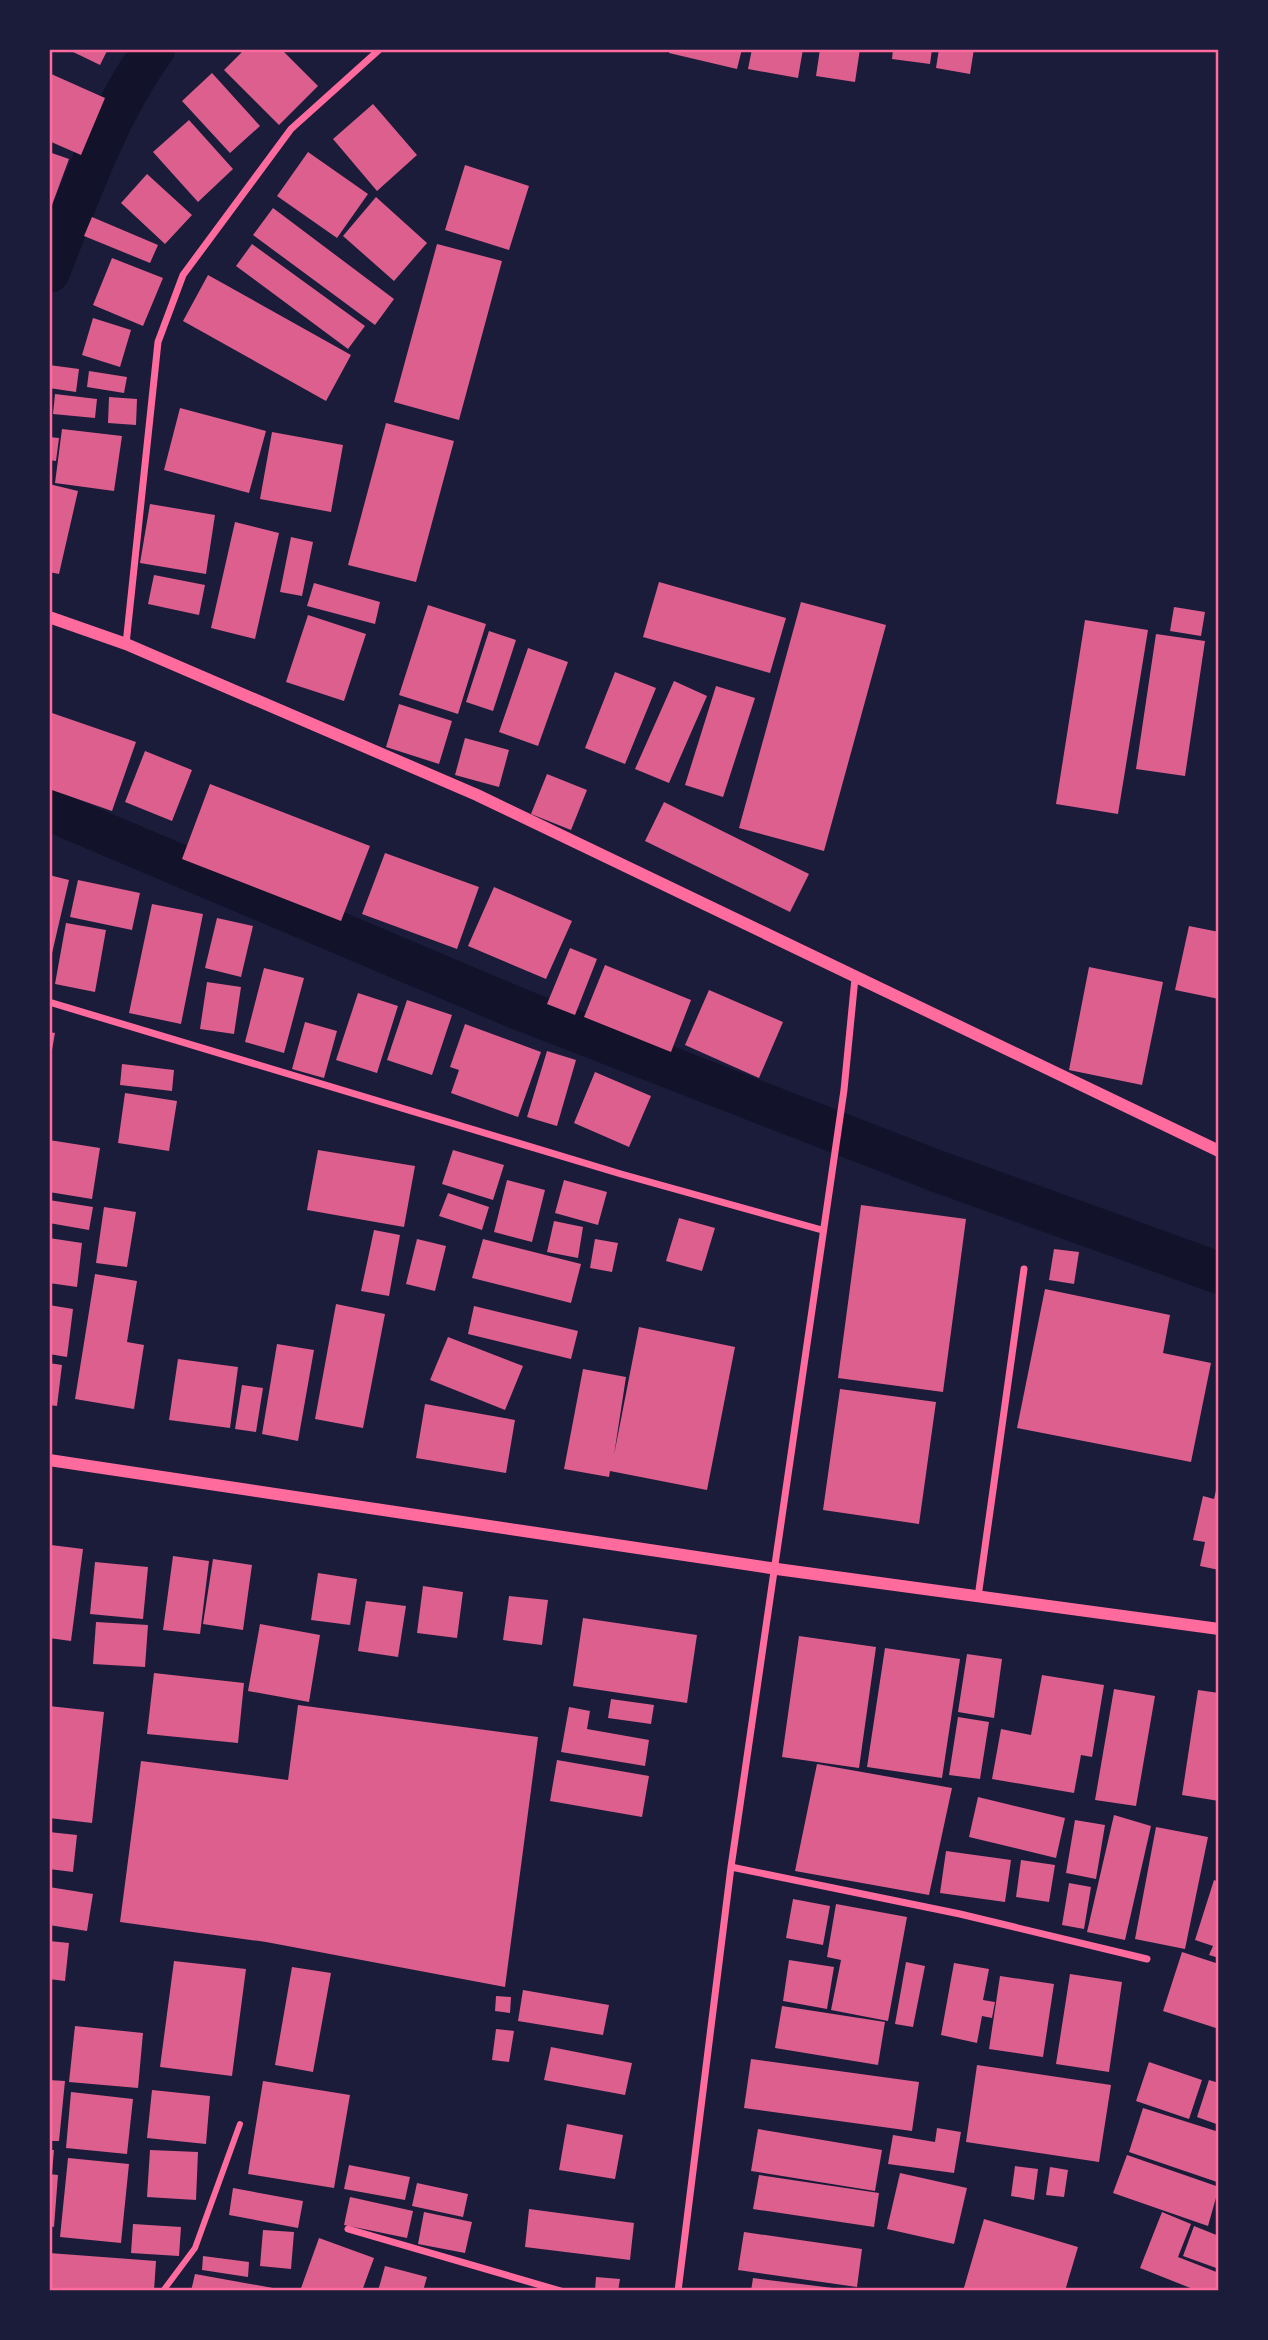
<svg xmlns="http://www.w3.org/2000/svg" width="1268" height="2340" font-family="'Asap Condensed',sans-serif">
<rect width="100%" height="100%" fill="#1b1b3a"/>
<g fill="none" stroke-linecap="round" stroke-linejoin="round">
<path stroke="#12122b" stroke-width="42" d="M49,272C79,196 106,116 154,49
M49,810L519,1009L934,1170L1219,1273"/>
</g>
<path fill="#dd5f8e" d="M67,49H108L100,65Z
M245,49H281L318,86L279,125L224,70Z
M670,49H742L737,69L669,53Z
M752,49H803L798,78L748,69Z
M820,49H860L855,82L816,76Z
M893,49H932L930,64L892,59Z
M939,49H974L970,74L936,68Z
M49,73L105,98L81,155L49,141Z
M212,73L260,126L230,153L182,101Z
M373,104L417,155L377,191L333,139Z
M189,120L233,169L198,202L153,152Z
M49,152L69,159L49,213Z
M308,152L368,194L337,238L277,196Z
M465,165L529,186L509,250L445,230Z
M147,174L192,215L165,244L121,203Z
M376,197L427,243L394,281L343,236Z
M273,208L394,299L375,325L253,235Z
M92,217L158,245L150,263L84,236Z
M252,244L365,326L348,349L236,266Z
M437,244L502,261L459,420L394,402Z
M112,258L163,278L143,326L93,305Z
M208,275L351,355L326,401L183,321Z
M93,318L131,330L120,367L82,355Z
M49,365L79,369L76,392L49,388Z
M89,371L127,377L124,393L87,387Z
M55,394L97,399L95,418L53,414Z
M109,397L137,399L136,425L108,423Z
M180,408L266,431L249,493L164,470Z
M386,423L454,441L416,582L348,565Z
M62,429L122,436L114,491L55,483Z
M272,432L343,445L331,512L260,499Z
M49,437L59,438L56,461L49,460Z
M49,484L78,491L59,574L49,572Z
M150,504L215,515L206,574L140,563Z
M235,522L279,533L255,639L211,628Z
M291,537L313,542L302,596L280,592Z
M154,575L205,585L199,615L148,604Z
M659,582L786,618L770,673L643,637Z
M314,583L380,602L375,624L307,606Z
M801,602L886,625L824,851L739,828Z
M428,605L486,624L458,714L399,695Z
M1174,607L1205,612L1201,636L1170,631Z
M308,615L366,634L344,701L286,682Z
M1085,620L1148,630L1118,814L1056,804Z
M489,631L516,640L493,711L466,702Z
M1156,634L1205,641L1185,776L1136,769Z
M528,648L568,662L538,746L499,732Z
M615,672L656,688L625,764L585,748Z
M674,681L707,696L669,783L635,769Z
M716,686L755,698L723,797L685,785Z
M399,704L452,721L439,764L386,747Z
M52,713L136,742L112,811L49,789V723Z
M465,738L509,750L499,787L455,775Z
M145,751L192,770L172,821L125,802Z
M547,774L587,790L571,830L531,814Z
M210,784L370,846L341,921L182,859Z
M664,802L809,874L790,912L645,841Z
M385,853L479,887L457,949L362,914Z
M49,875L69,880L50,962H49Z
M78,880L140,893L132,930L70,917Z
M494,887L572,921L546,979L468,946Z
M152,904L203,914L181,1024L129,1013Z
M217,918L253,926L241,977L205,968Z
M66,923L106,930L95,992L55,984Z
M1189,926L1219,932V999L1175,990Z
M570,948L597,959L575,1015L547,1004Z
M605,965L691,1000L671,1052L584,1017Z
M1089,967L1163,982L1142,1085L1069,1070Z
M264,968L304,978L284,1053L245,1042Z
M207,982L241,987L234,1034L200,1029Z
M709,990L783,1022L759,1078L685,1045Z
M358,993L398,1006L377,1073L336,1060Z
M407,1000L452,1015L432,1075L387,1060Z
M305,1022L337,1031L324,1078L292,1069Z
M465,1024L541,1052L518,1117L451,1093L459,1070L450,1067Z
M49,1032L55,1033L50,1061H49Z
M547,1051L576,1060L557,1126L527,1117Z
M122,1064L174,1070L172,1091L120,1085Z
M595,1072L651,1096L629,1147L574,1123Z
M125,1093L177,1101L169,1151L118,1143Z
M49,1140L100,1148L92,1199L49,1192Z
M318,1150L415,1166L404,1227L307,1210Z
M453,1150L504,1165L493,1200L442,1184Z
M507,1180L545,1190L532,1242L494,1232Z
M564,1180L607,1192L598,1225L555,1213Z
M448,1193L489,1207L482,1230L439,1216Z
M49,1200L93,1207L89,1230L49,1223Z
M861,1205L966,1219L943,1392L838,1378Z
M104,1207L136,1212L127,1267L96,1263Z
M679,1218L715,1228L702,1271L666,1261Z
M554,1221L583,1227L578,1258L547,1252Z
M374,1230L400,1235L389,1296L361,1291Z
M49,1238L82,1243L77,1287L49,1283Z
M417,1239L446,1246L435,1291L406,1284Z
M483,1239L581,1264L571,1303L472,1278Z
M595,1239L618,1243L612,1272L590,1268Z
M1054,1249L1079,1252L1074,1284L1049,1280Z
M95,1274L137,1281L127,1342L144,1345L134,1409L75,1399Z
M1045,1289L1170,1315L1163,1353L1211,1363L1191,1462L1017,1428Z
M336,1304L385,1314L363,1428L315,1419Z
M49,1305L73,1309L67,1357L49,1354Z
M474,1306L578,1331L571,1359L468,1334Z
M639,1327L735,1347L707,1490L610,1471L609,1477L564,1469L583,1369L626,1377L614,1455Z
M448,1337L523,1366L505,1410L430,1380Z
M277,1344L314,1350L298,1441L262,1434Z
M178,1359L238,1367L230,1428L169,1420Z
M49,1363L62,1365L57,1406L49,1405Z
M242,1385L263,1388L256,1432L235,1429Z
M840,1389L936,1402L919,1524L823,1510Z
M425,1404L515,1420L506,1473L416,1458Z
M1218,1482L1219,1483V1570L1200,1566L1205,1542L1193,1540L1203,1496L1214,1499Z
M51,1545L83,1549L71,1641L49,1638Z
M173,1556L209,1561L200,1634L163,1630Z
M213,1559L252,1565L243,1630L203,1624Z
M95,1562L148,1567L143,1619L90,1614Z
M318,1573L357,1579L350,1625L311,1620Z
M423,1586L463,1592L457,1638L417,1633Z
M509,1596L548,1600L542,1645L503,1640Z
M366,1601L406,1606L398,1657L358,1651Z
M583,1618L697,1635L687,1703L573,1686Z
M96,1622L148,1625L145,1667L93,1664Z
M260,1624L320,1635L309,1702L248,1691Z
M799,1636L876,1647L859,1768L782,1757Z
M885,1648L960,1659L942,1778L867,1767Z
M967,1654L1002,1659L994,1718L958,1712Z
M154,1673L244,1683L238,1743L147,1734Z
M1042,1675L1104,1685L1092,1757L1081,1755L1074,1793L992,1779L1001,1729L1031,1735Z
M1114,1689L1155,1696L1136,1806L1095,1800Z
M1198,1690L1219,1693V1801L1182,1795Z
M611,1699L654,1705L651,1724L608,1718Z
M298,1705L538,1737L505,1987L266,1942L120,1922L141,1761L288,1780Z
M49,1706L104,1712L92,1823L49,1818Z
M569,1707L590,1711L587,1729L649,1740L645,1766L561,1752Z
M958,1717L989,1722L980,1779L949,1775Z
M557,1760L649,1776L642,1817L550,1801Z
M817,1764L952,1788L929,1895L795,1871Z
M978,1797L1065,1818L1056,1858L969,1837Z
M1114,1815L1151,1826L1125,1940L1087,1932Z
M1075,1820L1105,1825L1096,1879L1066,1873Z
M1156,1827L1208,1837L1185,1949L1135,1939Z
M49,1832L77,1835L73,1872L49,1869Z
M946,1851L1011,1860L1005,1902L940,1893Z
M1021,1860L1055,1865L1049,1902L1016,1897Z
M1214,1880L1219,1882V1958L1209,1955L1213,1946L1195,1940Z
M1069,1883L1091,1887L1084,1929L1062,1925Z
M49,1887L93,1894L87,1931L49,1925Z
M793,1899L830,1906L823,1945L786,1938Z
M836,1904L907,1917L888,2021L831,2010L841,1960L827,1957Z
M49,1941L69,1943L65,1981L49,1979Z
M1182,1952L1219,1964V2029L1163,2011Z
M789,1960L834,1967L827,2009L783,2001Z
M174,1961L246,1969L232,2076L160,2067Z
M906,1962L925,1966L913,2027L895,2024Z
M954,1963L989,1969L983,2000L995,2002L992,2018L982,2016L977,2043L941,2035Z
M292,1967L331,1973L313,2072L275,2065Z
M1070,1974L1122,1982L1109,2072L1056,2064Z
M1000,1976L1054,1984L1043,2057L989,2049Z
M523,1990L609,2005L603,2035L518,2021Z
M496,1996L511,1997L510,2013L495,2011Z
M782,2006L885,2022L878,2065L775,2048Z
M75,2026L143,2033L138,2088L69,2082Z
M496,2029L514,2031L509,2062L492,2060Z
M551,2047L632,2063L625,2095L544,2080Z
M751,2059L919,2082L912,2131L744,2108Z
M1149,2062L1202,2080L1189,2119L1136,2101Z
M977,2065L1111,2085L1099,2162L966,2142Z
M49,2080L65,2081L59,2141H49Z
M1209,2080L1219,2083V2125L1197,2117Z
M263,2081L350,2095L334,2188L248,2174Z
M152,2090L210,2096L206,2144L147,2138Z
M71,2092L133,2099L127,2154L66,2148Z
M1143,2108L1219,2132L1217,2182L1129,2152Z
M567,2124L623,2135L615,2179L559,2170Z
M937,2128L961,2132L954,2173L888,2164L893,2135L935,2142Z
M758,2129L882,2150L875,2191L751,2171Z
M49,2150H54L52,2173H49Z
M150,2150L198,2152L196,2200L147,2197Z
M1127,2155L1219,2187L1208,2226L1113,2193Z
M68,2158L129,2164L121,2243L60,2237Z
M349,2165L410,2177L405,2200L344,2189Z
M1015,2166L1038,2169L1034,2200L1011,2196Z
M1050,2167L1068,2170L1064,2197L1046,2195Z
M900,2173L967,2188L954,2244L887,2229Z
M49,2174L58,2175L54,2227L49,2226Z
M759,2175L879,2193L874,2227L753,2209Z
M417,2183L468,2194L463,2217L412,2206Z
M233,2188L303,2201L298,2228L229,2215Z
M350,2197L413,2211L407,2238L344,2225Z
M529,2209L634,2223L630,2260L525,2247Z
M424,2212L472,2222L465,2253L418,2244Z
M1162,2212L1191,2224L1178,2257L1219,2273V2291H1198L1140,2268Z
M984,2219L1078,2247L1065,2291H963Z
M133,2224L181,2227L179,2256L131,2253Z
M1194,2226L1219,2236V2269L1183,2256Z
M263,2230L294,2232L291,2269L260,2266Z
M744,2232L862,2249L857,2287L738,2270Z
M319,2238L374,2258L362,2291H300Z
M49,2253L156,2261L154,2291H49Z
M203,2256L249,2262L248,2277L202,2270Z
M385,2266L427,2277L423,2291H378Z
M195,2274L284,2290V2291H191Z
M596,2277L620,2279L618,2291H595Z
M753,2278L841,2289V2291H751Z"/>
<g fill="none" stroke-linecap="round" stroke-linejoin="round">
<path stroke="#ff6b9d" stroke-width="6" d="M163,2291L195,2248L240,2124"/>
<path stroke="#ff6b9d" stroke-width="7" d="M126,644L158,342L183,275L291,129L380,49
M49,1002L621,1174L822,1230
M978,1597L1024,1269
M731,1867L960,1914L1147,1959
M348,2229L561,2291
M678,2291L731,1867L844,1090L855,978"/>
<path stroke="#ff6b9d" stroke-width="12" d="M49,617L126,644L477,795L1219,1151
M49,1460L777,1569L1219,1629"/>
</g>
<rect width="1268" height="2340" fill="none" stroke="#1b1b3a" stroke-width="102"/>
<rect x="51" y="51" width="1166" height="2238" fill="none" stroke="#ff6b9d" stroke-width="2.5"/>
</svg>
